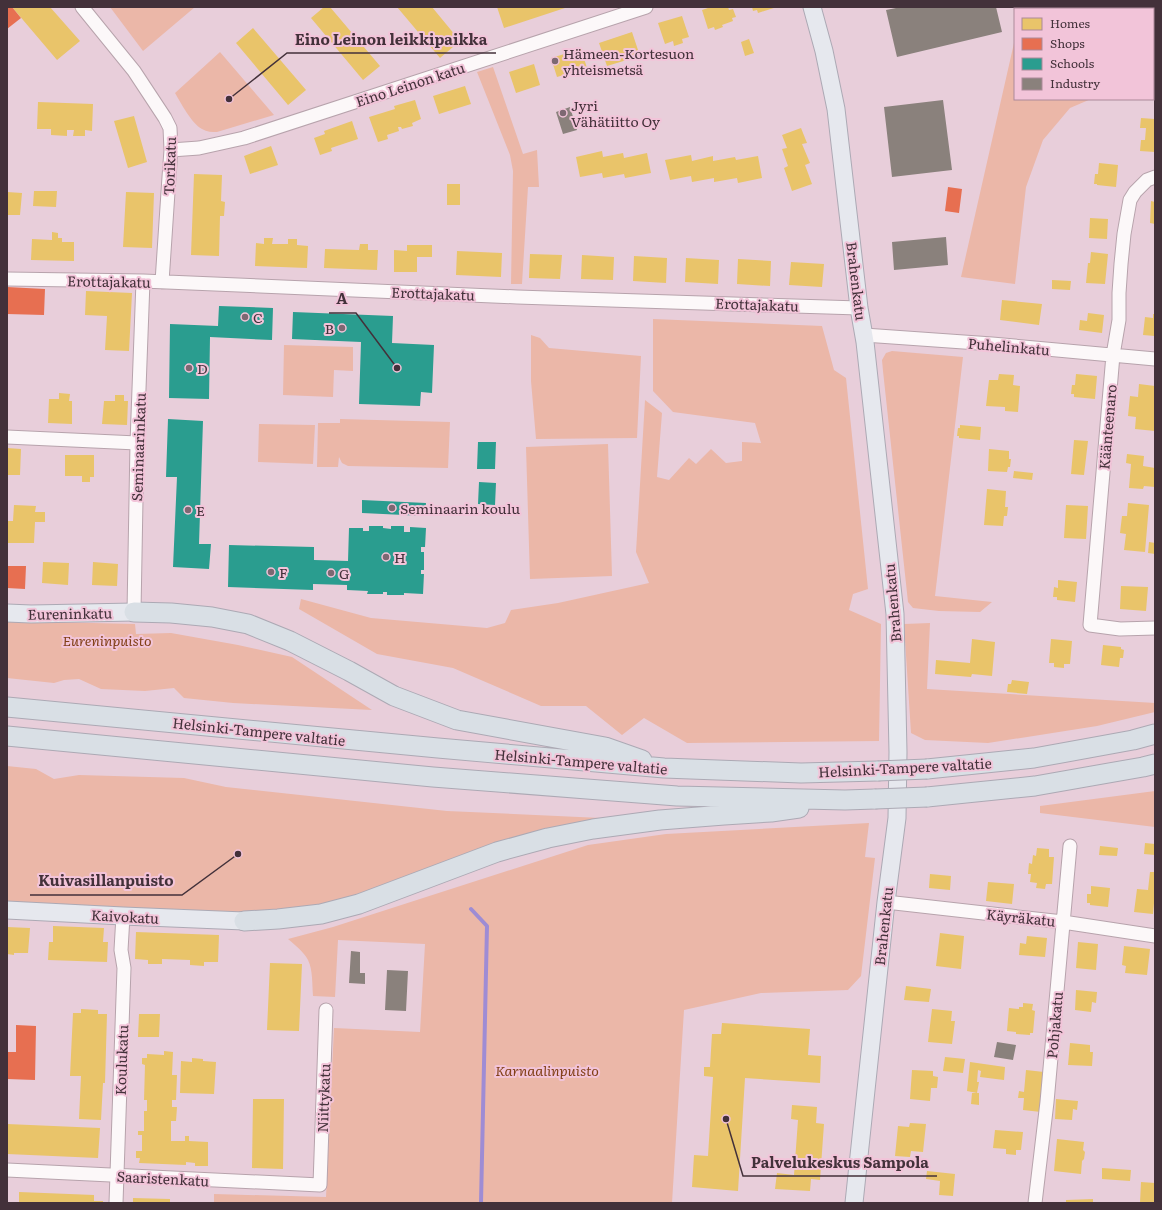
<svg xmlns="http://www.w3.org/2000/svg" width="1162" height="1210" font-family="Literata,serif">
<rect width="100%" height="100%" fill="#e8ceda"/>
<path fill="#ebb7a8" d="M110,7H195L143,51Z
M1153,13H1155V81H1153Z
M1014,43L1015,99H1091L1070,108L1043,140L1026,187L1015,284L961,277Z
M220,52L274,115L217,132C212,132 207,132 202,129C191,123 181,103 175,93Z
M493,67L523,154L537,150L539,187H528L522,284H511L513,171L510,155L477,72Z
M653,319L822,326L834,370L846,378L868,589L853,594L849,610L881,624L879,741L687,743L644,718L622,735L586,706H541L453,668L377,654L299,609L301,599L371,618L487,628L505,623L511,610L558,603L649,583L636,552L645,400L662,413L657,477L669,480L689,458L696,464L711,449L726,463L742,461V442L761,443L755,423L673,412L653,391Z
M531,335L540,338L549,348L641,356L637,438L536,439L531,381Z
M284,345L353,347V371L334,370L333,397L283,395Z
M892,351L963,357L935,596L992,602L980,612L939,611L913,608L908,602L883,371L882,360L886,353Z
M340,419L450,422L448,468L348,466L342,463L339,457L338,467H317L318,423H340Z
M259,424L315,425L313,464L258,462Z
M608,444L612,576L530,579L526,447Z
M7,621L135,624L136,634L171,633L238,645L292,657L372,710L233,703L184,698L174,688L145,691L101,689L79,679L64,680L54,683L7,678Z
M930,623L927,689L1155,703V712L1097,726L988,743L925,740L911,733L904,624Z
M7,766L36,769L54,779L79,775L184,778L226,787L447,811L601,818L501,841L359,895L322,904L260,913L236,914L7,902Z
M1155,791V827L1040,813V806Z
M869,823L865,857L875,858L861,976L848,990L761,993L684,1010L672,1203H214V1194L326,1197L334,1028L420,1032L425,944L338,940L335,997L313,996C312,985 313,970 308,960C304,952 295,945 288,939L333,927L588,845L666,834Z"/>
<path fill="#e9c46a" d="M12,7H50L80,41L57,60Z
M324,7H330L380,66L363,80L311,18Z
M397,7H432L460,41L440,58Z
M497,7H568L504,28Z
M711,7H728L729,10L733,9L736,17L732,18L733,21L722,25L723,27L715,30L714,27L708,29L702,10Z
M752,7H777L758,13L757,10L753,11Z
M682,16L689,37L682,39L683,43L674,46L673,41L665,44L658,23Z
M253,28L306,90L288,105L236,43Z
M632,32L640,56L607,66L599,43Z
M749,39L754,53L745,56L741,42Z
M581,49L587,68L557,77L551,58Z
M534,64L540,85L516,93L509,72Z
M465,86L471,104L439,114L433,96Z
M415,100L421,119L412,123L413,126L402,129L401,127H398L399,131L387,135L388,139L378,142L369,117L395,109L394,106Z
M38,102L93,104L92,131L85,130V136H73L74,130H67V136L51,135V129H37Z
M134,116L147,162L128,168L114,121Z
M1141,118L1155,119V152L1140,151L1141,140H1145L1146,128H1140Z
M352,121L358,139L331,148L332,151L320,155L314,138L325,134L324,131Z
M801,128L807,143L802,144L810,163L805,165L812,184L792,191L784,168L788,166L782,149L787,148L782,135Z
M271,146L278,165L250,174L244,156Z
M602,151L603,157L623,153L624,158L647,153L651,173L625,178L624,174L603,178L602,173L580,177L576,157Z
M691,155L692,161L713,156V161L735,157L736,160L758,156L762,178L738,183L737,178L714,182V178L692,182L691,176L670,180L665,160Z
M1099,163L1118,165L1116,187L1097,185V184H1094L1095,174H1098Z
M194,174L222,175L221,201L225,202L224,216H220L219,256L191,255Z
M447,184H460V205H447Z
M34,191H57L56,207L33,206Z
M7,192L22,193L20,215H7Z
M126,192L154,193L152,248L123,247Z
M1151,201L1155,202V224L1150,223Z
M1090,218L1108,219L1107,239L1089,238Z
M52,232L58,233V238H62V242H74V261L31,260L32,239L52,240Z
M264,238H273L272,244H288V239H297V245L308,246L307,268L255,266L256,243L264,244Z
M360,244H368V250H378L377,270L324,268L325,249L359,250Z
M407,245H432V257H417V272H394V250L407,251Z
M457,251L502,253L501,277L456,275Z
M1091,252L1108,254L1105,284L1086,283L1088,263H1090Z
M530,254L562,255L560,279L529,278Z
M582,255L614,257L613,280L581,279Z
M634,256L667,258L666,283L633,281Z
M686,258L719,260L718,284L685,282Z
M738,259L771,261L770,286L737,284Z
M791,262L824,264L822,287L789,285Z
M1052,280L1071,281L1070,290L1052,289Z
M86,291L132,293L129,351L105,350L107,316L85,315Z
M1002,300L1042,304L1039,325L1000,320Z
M1088,313L1104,315L1102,333L1079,330L1080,320L1087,321Z
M1153,314H1155V336L1143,335L1145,317L1153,318Z
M999,374L1014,375L1013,385L1020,386L1018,412L1005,411V407L986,406L989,380H998Z
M1076,374L1097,376L1095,399L1074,397V394H1071L1072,385H1075Z
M1139,384L1155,386V431L1135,429L1136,417L1128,416L1130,396L1138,397Z
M59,393L70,394L69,401H72V424L48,423L49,399H59Z
M115,395H124V401H128L127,425L102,424L104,401H115Z
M960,425L981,427L980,440L959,438V436H957L958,428H960Z
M1074,440L1088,441L1084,475L1071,474Z
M7,448L21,449L20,475H7Z
M989,449L1009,451V459H1011L1010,467H1008L1007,472L988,471Z
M1127,454L1144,456L1143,466L1155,468V487L1144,486L1143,489L1129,488L1131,464L1126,463Z
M65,455H94V477H90V482H82V476H65Z
M1014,471L1033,473L1032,480L1013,478Z
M987,489L1006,491L1005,507H1008L1007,516H1004L1003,526L984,525Z
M1128,503L1149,505L1145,552L1124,550L1126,534L1120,533L1122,516H1127Z
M14,505L36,506L35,512H45V522H35L34,543H7V521H13Z
M1066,505L1088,506L1086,539L1064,538Z
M1149,542L1155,543V554L1148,553Z
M43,562L69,563L68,585L42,583Z
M93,562L118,564L117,586L92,585Z
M1058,580L1077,582L1075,602L1057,600V597H1053L1054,587L1058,588Z
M1121,586L1148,587L1146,611L1120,609Z
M972,639L995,642L992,676L972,674L971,677L935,674L936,660L970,663Z
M1051,639L1072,641L1070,664H1064V668L1054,667V663H1049Z
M1103,645L1121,647V649L1124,650L1123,658H1120L1119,667L1101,665Z
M1012,680L1029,682L1027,694L1007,692L1008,684H1011Z
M1145,843L1155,844V855L1144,854Z
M1100,846L1118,848L1117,856L1099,855Z
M1037,848L1049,849V857H1054L1052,884H1046L1045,889L1036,888L1037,883L1030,882L1031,874H1028L1029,863L1032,864L1033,855L1036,856Z
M1150,872H1155V892L1153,914L1134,912L1137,889L1148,890Z
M930,874L951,876L950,890L929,888Z
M988,882L1014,884L1012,904L986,901Z
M1091,886L1110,888L1108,907L1090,905V903H1087V894H1091Z
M53,926L104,928L103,942H108L107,962L48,960L49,942H53Z
M7,927L30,928L28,953H14V955L7,954Z
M136,932L219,935L218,962H204V966L190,965V960L162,959V964H148V960L135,959Z
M940,933L964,936L961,969L936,966Z
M1027,936L1047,938L1045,957L1019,955L1020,943L1026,944Z
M1078,942L1098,944L1096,970L1076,968Z
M1124,946L1150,949L1147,975L1125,973L1126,966L1122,965Z
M270,963L302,964L299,1031L267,1030Z
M906,986L931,989L929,1002L904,1000Z
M1076,990L1097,992L1096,1003L1092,1002L1091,1012L1075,1010Z
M1023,1003L1033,1004L1032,1010L1035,1011L1033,1033H1030V1035L1016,1034V1032L1007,1031L1009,1008L1019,1009V1007H1023Z
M81,1009L98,1010V1014H107L105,1083H103L101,1120L79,1119L81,1076H70L73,1013H81Z
M932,1009L952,1011L951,1021H955L952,1044L928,1042Z
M139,1014H160L159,1037H138Z
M722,1023L810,1029L808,1055L821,1056L820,1083L745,1078L738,1191L692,1187L694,1155L708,1156L713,1077L704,1076V1067H710L712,1034H721Z
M1070,1043L1090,1045V1052H1093L1092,1066L1068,1065Z
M164,1051L173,1052L172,1075H177L176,1100H172V1107H177L176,1121H171V1141H185V1136H189V1141L208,1142V1166H195V1163L186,1162V1165L139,1163L140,1158H136V1151H142V1135H138V1131H144V1111H147V1100H144L145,1065L142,1064V1058H147V1054L164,1055Z
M945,1057L965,1059L963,1073L943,1071Z
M192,1058L203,1059V1061L216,1062L214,1094L180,1093L181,1061L192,1062Z
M970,1062L1005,1067L1004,1080L980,1077L981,1071L978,1070L977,1082H979L977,1093L967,1091Z
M912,1070L933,1071V1076L938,1077L937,1088H931L930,1101L910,1099Z
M1026,1070L1044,1072L1041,1112L1023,1110L1024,1098H1018L1019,1091L1024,1092Z
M972,1093H979V1105L971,1104Z
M253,1099H284L283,1169L252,1168Z
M1056,1099L1078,1101L1077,1110L1073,1109L1072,1120L1055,1119Z
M792,1105L817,1107L816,1123L824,1124L820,1180L811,1179L810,1191L775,1189L777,1173L794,1175L798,1120L791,1119Z
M910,1123L926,1124L923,1152L911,1151L910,1157L895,1156L898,1126L909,1127Z
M7,1124L100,1128L98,1158L7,1154Z
M995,1130L1023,1132L1021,1150H1016V1155L1006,1154V1149L993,1148Z
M1057,1139L1084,1142L1083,1150L1085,1152L1084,1159L1082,1161L1081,1174L1054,1171Z
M1102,1168L1131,1170L1130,1181L1102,1179Z
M927,1171L955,1174L953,1196L939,1195L940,1181L926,1179Z
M1141,1182L1155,1183V1203H1140Z
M19,1192L94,1195V1201H103V1203H19Z
M133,1198L170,1199V1203H133Z
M1093,1199V1203H1066V1200Z"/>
<path fill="#e76f51" d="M7,7H12L21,18L7,29Z
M1018,7H1048L1049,9H1019Z
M948,187L962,189L959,213L945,211Z
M7,287L45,289L44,315L7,314Z
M7,566H26L25,589L7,588Z
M16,1025L36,1026L35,1080L7,1079V1052H16Z"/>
<path fill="#2a9d8f" d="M219,306L273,308L272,340L210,337L209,399L169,398L170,324L218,326Z
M293,312L393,316L392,343L434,345L432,393L421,392L420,406L359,404L361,342L292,339Z
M168,419L203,421L199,544H211L209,569L173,567L177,477H166Z
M478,442H496L495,469H477Z
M479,482L496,483L495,505L478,504Z
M362,500L426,503L425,516L362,513Z
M369,526H383V528L391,529V526H404V532H410V527L426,528L425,547H421V552H424V570H421V574H424L423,594L404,593V595H387V592H383V594H367L368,591L347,590V585L313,584V590L228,587L229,545L314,547V560L348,561L349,528H363V531H369Z"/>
<path fill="#8a817c" d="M901,7H996L1002,32L897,57L886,10Z
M943,100L952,170L892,177L884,107Z
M570,107L577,130L563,134L556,112Z
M946,237L948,265L894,270L892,242Z
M351,951L360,952V973H365V984L349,983Z
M387,970L408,971L406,1011L385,1010Z
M997,1042L1016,1045L1013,1060L994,1057Z"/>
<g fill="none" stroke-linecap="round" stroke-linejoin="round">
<path stroke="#9e8cd4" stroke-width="4" d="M471,909L487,926L481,1203"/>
<g stroke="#b7a3ac" stroke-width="15">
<path id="minor" d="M82,7L134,71L165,118L170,128L171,150L169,177L162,282
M171,150L199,148L244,138L646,7
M1155,177L1147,180L1135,192L1130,200L1124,234L1121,264L1119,293V320L1113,355L1090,625L1120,629L1155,628
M7,279L143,281L517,297L859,308
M864,335L992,344L1155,359
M7,437L137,443
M134,612L137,443L143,281
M886,902L1063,922L1155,936
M7,1170L320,1185L326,1010
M116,1203L124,968L121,950L123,916
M1035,1203L1047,1102L1070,846"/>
</g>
<g stroke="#aca9b4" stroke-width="19">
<path id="major" d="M812,7L824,51L836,109L859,308L865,342L895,614L898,752L897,818L886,902L854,1203
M7,613L31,614L134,612
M7,910L123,916L244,921"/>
</g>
<g stroke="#aca9b4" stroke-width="21">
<path id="highway" d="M134,612L171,613L212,617L248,624L290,641L349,671L394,696L457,720L605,747L642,760
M7,707L438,748L664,768L801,773L878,771
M7,736L433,777L587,789L677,796L845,800L875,799
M927,769L1034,758L1133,740L1155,734
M927,797L1035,786L1143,767L1155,764
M244,921L278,919L321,914L359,904L497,852L548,838L593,829L660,820L724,815L771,812L799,808"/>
</g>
<use href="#minor" stroke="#fcf8f9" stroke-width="13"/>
<use href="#major" stroke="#e6e8ee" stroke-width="17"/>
<use href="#highway" stroke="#d9dfe5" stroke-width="19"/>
<g stroke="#aca9b4" stroke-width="21" stroke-linecap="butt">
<path id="highway-bridge" d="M878,771L927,769
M875,799L927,797"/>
</g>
<use href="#highway-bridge" stroke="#d9dfe5" stroke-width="19"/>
</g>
<g fill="#7d6872" stroke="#f2c4d9" stroke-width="1.5">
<circle cx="555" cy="61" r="4"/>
<circle cx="563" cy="113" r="4"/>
<circle cx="245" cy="317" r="4"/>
<circle cx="342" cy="328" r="4"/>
<circle cx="189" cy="368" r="4"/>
<circle cx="392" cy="508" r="4"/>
<circle cx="188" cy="510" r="4"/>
<circle cx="386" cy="557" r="4"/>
<circle cx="271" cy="572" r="4"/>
<circle cx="331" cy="573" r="4"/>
</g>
<g text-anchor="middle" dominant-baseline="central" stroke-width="4" stroke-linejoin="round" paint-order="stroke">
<g font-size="14" fill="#43313a" stroke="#f2c4d9" text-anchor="start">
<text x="563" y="53">Hämeen-Kortesuon<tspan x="563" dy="16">yhteismetsä</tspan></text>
<text x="571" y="105">Jyri<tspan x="571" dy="16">Vähätiitto Oy</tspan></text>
<text x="253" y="317">C</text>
<text x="334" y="328" text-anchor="end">B</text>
<text x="197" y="368">D</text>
<text x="400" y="508">Seminaarin koulu</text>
<text x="196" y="510">E</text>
<text x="394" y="557">H</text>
<text x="279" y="572">F</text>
<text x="339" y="573">G</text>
</g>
<g font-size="14" fill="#43313a" stroke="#f2c4d9">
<text transform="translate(410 84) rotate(-18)">Eino Leinon katu</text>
<text transform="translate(169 166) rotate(-88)">Torikatu</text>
<text transform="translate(109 281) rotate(1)">Erottajakatu</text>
<text transform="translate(857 281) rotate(83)">Brahenkatu</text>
<text transform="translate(433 293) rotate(2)">Erottajakatu</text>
<text transform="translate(757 304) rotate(2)">Erottajakatu</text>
<text transform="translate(1009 346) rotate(5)">Puhelinkatu</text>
<text transform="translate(1107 427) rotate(-85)">Käänteenaro</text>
<text transform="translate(138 447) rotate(-88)">Seminaarinkatu</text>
<text transform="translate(892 603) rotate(-95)">Brahenkatu</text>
<text transform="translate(70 613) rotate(-1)">Eureninkatu</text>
<text transform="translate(259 731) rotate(6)">Helsinki-Tampere valtatie</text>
<text transform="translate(581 761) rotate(5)">Helsinki-Tampere valtatie</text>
<text transform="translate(905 767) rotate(-3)">Helsinki-Tampere valtatie</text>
<text transform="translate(125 916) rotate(3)">Kaivokatu</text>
<text transform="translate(1021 917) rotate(6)">Käyräkatu</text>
<text transform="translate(883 926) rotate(-84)">Brahenkatu</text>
<text transform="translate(1054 1025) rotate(-85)">Pohjakatu</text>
<text transform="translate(121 1060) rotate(-88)">Koulukatu</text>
<text transform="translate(323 1098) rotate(-88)">Niittykatu</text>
<text transform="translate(163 1178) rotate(3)">Saaristenkatu</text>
</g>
<g font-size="14" font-style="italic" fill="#813f16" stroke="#f2c4d9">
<text x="107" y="640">Eureninpuisto</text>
<text x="547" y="1070">Karnaalinpuisto</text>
</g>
</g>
<path fill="none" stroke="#43313a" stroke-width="1.5" d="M229 99L287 53H496M397 368L356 313H329M238 854L182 895H30M726 1119L743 1176H937"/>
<g fill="#43313a" stroke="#f2c4d9" stroke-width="1.5">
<circle cx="229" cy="99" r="4"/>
<circle cx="397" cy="368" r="4"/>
<circle cx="238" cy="854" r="4"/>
<circle cx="726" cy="1119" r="4"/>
</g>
<g font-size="15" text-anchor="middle" font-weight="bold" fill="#43313a" stroke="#f2c4d9" stroke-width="4" stroke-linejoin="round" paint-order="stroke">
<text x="391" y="45">Eino Leinon leikkipaikka</text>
<text x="342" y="304">A</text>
<text x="106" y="886">Kuivasillanpuisto</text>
<text x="840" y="1168">Palvelukeskus Sampola</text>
</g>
<rect width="1162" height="1210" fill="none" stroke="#43313a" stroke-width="16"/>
<rect x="1014" y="8" width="140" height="92" fill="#f2c4d9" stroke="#ac8999"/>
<rect x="1022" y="18" width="20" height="12" fill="#e9c46a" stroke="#ac8999"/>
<text x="1050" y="28" font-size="12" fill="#43313a">Homes</text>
<rect x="1022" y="38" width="20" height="12" fill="#e76f51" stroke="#ac8999"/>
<text x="1050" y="48" font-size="12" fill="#43313a">Shops</text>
<rect x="1022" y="58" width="20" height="12" fill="#2a9d8f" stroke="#ac8999"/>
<text x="1050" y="68" font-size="12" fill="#43313a">Schools</text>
<rect x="1022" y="78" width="20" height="12" fill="#8a817c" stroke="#ac8999"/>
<text x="1050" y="88" font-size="12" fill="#43313a">Industry</text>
</svg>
